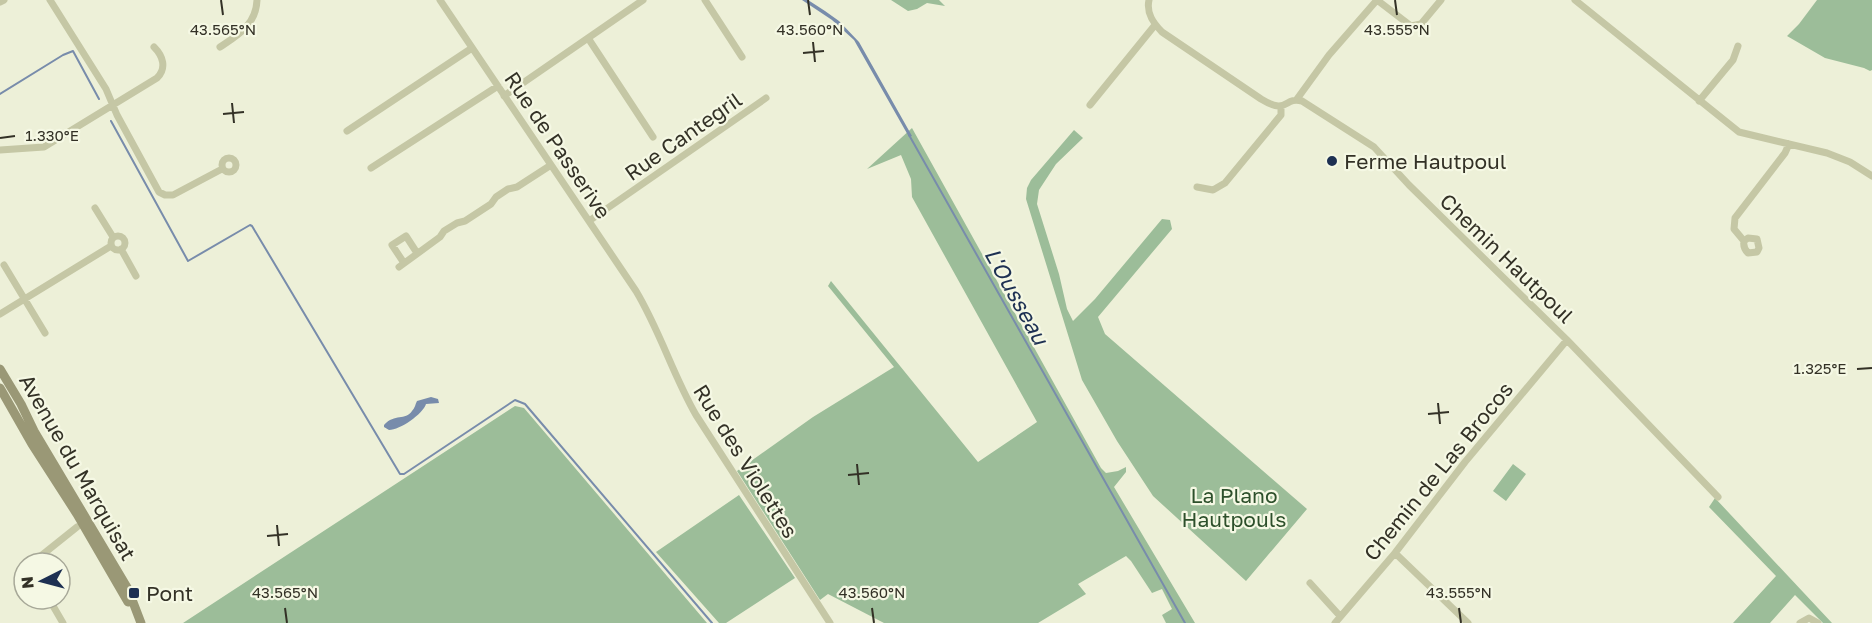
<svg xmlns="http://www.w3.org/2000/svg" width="1872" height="623" font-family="'Golos Text',sans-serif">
<rect width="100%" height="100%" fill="#edf0d8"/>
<path fill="#9cbd99" d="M891,0H939L945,6L927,3L917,9L908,11Z
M1817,0H1872V70L1870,71L1864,68L1825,58L1787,36L1799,24Z
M912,128L1101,468L1106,473L1118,471L1126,467V472L1114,487L1195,623H1166L1162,615L1172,609L1162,589L1152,593L1131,561L1126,556L1078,584L1086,594L1038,623H884L828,594L820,600L737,471L813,417L894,367L828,286L831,281L978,462L1037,422L912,197L911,179L901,155L867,169Z
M1074,130L1083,138L1056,164L1039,190L1037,204L1059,274L1067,309L1073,321L1095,299L1162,219L1170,220L1172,229L1098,317L1105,334L1307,509L1246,581L1153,496L1117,441L1082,380L1026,199L1027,188L1031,180Z
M515,406L524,408L707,623H183Z
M1513,464L1526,474L1506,501L1493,491Z
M739,495L795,578L726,623H719L656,552Z
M1715,498L1832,623H1823L1795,595L1770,623H1733L1776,576L1709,507Z"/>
<path fill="#788cab" d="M802,0H808L825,11L839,21L859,42L912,136L909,137L854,40L832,20Z
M431,397L438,399L439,403L426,404C423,414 400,430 389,430L384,427V425C395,413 405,421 412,411C415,408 415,405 417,401Z"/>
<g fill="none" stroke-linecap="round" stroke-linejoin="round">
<path stroke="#788cab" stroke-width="2" d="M0,94L63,55L73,51L99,99
M111,121L188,261L250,225L252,226L400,474H404L515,400L525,404L712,623
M909,135L1185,623"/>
<path stroke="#c5c7a5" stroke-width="7" d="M50,0L106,89L117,115L159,192L165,195H173L222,169
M440,0L636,291C660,331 673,375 696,415L830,623
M705,0L742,57
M1149,0C1146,13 1153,23 1162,32L1261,99C1289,116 1283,96 1302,101L1374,147L1409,185L1567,340L1718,497
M1377,0L1411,26L1421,24L1441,0
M1575,0L1739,132L1827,153L1850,162L1872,176
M0,2L4,0
M588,38L653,137
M220,47C238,35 256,25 257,0
M504,96L643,0
M1297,99L1329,55L1377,0
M1699,101L1733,60L1738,46
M1090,105L1155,25
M347,131L472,48
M0,150L44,147L157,78C167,68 163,56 154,47
M222 165a7 7 0 1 1 14 0a7 7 0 1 1-14 0Z
M371,168L498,86
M1197,187L1213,190L1225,183L1281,115V107
M95,208L113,237
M589,221L766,98
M111 243a7 7 0 1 1 14 0a7 7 0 1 1-14 0Z
M1744,241L1748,238L1757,239L1759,248L1757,252L1748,253C1744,249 1743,246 1744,241L1734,229L1735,218L1785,153L1789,144
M121,249L136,276
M404,263L392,245L406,236L417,253
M4,265L45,333
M399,267L440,237L444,231L457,223L465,221L491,204L496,197L508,189L517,187L551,165
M0,314L111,246
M1395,553L1468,623
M32,563L77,527
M1310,583L1340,616
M49,599L63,623
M1335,623L1395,553L1465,462L1567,340
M1800,623L1809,618L1818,623"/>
<path stroke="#9a9876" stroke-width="9" d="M0,369L21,404L34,431L128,589L141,623
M0,388L32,444L77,514L128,602"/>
</g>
<path fill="none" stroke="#333126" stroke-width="2" d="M221,0L223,15M808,0L810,15M1395,0L1397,15M813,42L815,62M803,53L824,51M232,103L234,123M223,114L244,112M0,138L15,136M1857,369L1872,368M1438,403L1440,424M1428,414L1449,412M857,464L859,485M848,475L869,473M277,525L279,546M267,536L288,534M285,608L287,623M872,608L874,623M1459,608L1461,623"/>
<g fill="#1d3052" stroke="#f5f8e4" stroke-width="2">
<circle cx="1332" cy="161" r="6"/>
<rect x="128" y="587" width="12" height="12" rx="3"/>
</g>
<g text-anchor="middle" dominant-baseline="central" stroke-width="4.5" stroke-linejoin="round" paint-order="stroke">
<g font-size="21" fill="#333126" stroke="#f5f8e4">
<text transform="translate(683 136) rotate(-35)">Rue Cantegril</text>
<text transform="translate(558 145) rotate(56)">Rue de Passerive</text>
<text transform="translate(1507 258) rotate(44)">Chemin Hautpoul</text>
<text transform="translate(746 461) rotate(58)">Rue des Violettes</text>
<text transform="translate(78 467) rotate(60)">Avenue du Marquisat</text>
<text transform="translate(1438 471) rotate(-51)">Chemin de Las Brocos</text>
</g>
<g font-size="21" fill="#333126" stroke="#f5f8e4" text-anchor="start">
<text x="1344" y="161">Ferme Hautpoul</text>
<text x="146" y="593">Pont</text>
</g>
<g font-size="21" fill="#2d502b" stroke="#f5f8e4">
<text x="1234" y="495">La Plano<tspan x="1234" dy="24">Hautpouls</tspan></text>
</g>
<g font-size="22" font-style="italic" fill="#1d3052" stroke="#f5f8e4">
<text transform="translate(1017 296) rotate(61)">L'Ousseau</text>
</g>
</g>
<g font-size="15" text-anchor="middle" fill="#333126" stroke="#f5f8e4" stroke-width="4.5" stroke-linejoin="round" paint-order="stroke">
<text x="223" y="35">43.565°N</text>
<text x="810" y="35">43.560°N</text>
<text x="1397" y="35">43.555°N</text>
<text x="52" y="141">1.330°E</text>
<text x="1820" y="374">1.325°E</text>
<text x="285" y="598">43.565°N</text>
<text x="872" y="598">43.560°N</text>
<text x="1459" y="598">43.555°N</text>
</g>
<g transform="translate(42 581) rotate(264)"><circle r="28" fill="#f5f8e4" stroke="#a7a898" stroke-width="1.5"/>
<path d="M0-4.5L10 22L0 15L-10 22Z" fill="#1d3052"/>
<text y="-9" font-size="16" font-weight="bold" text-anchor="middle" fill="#333126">N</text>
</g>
</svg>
